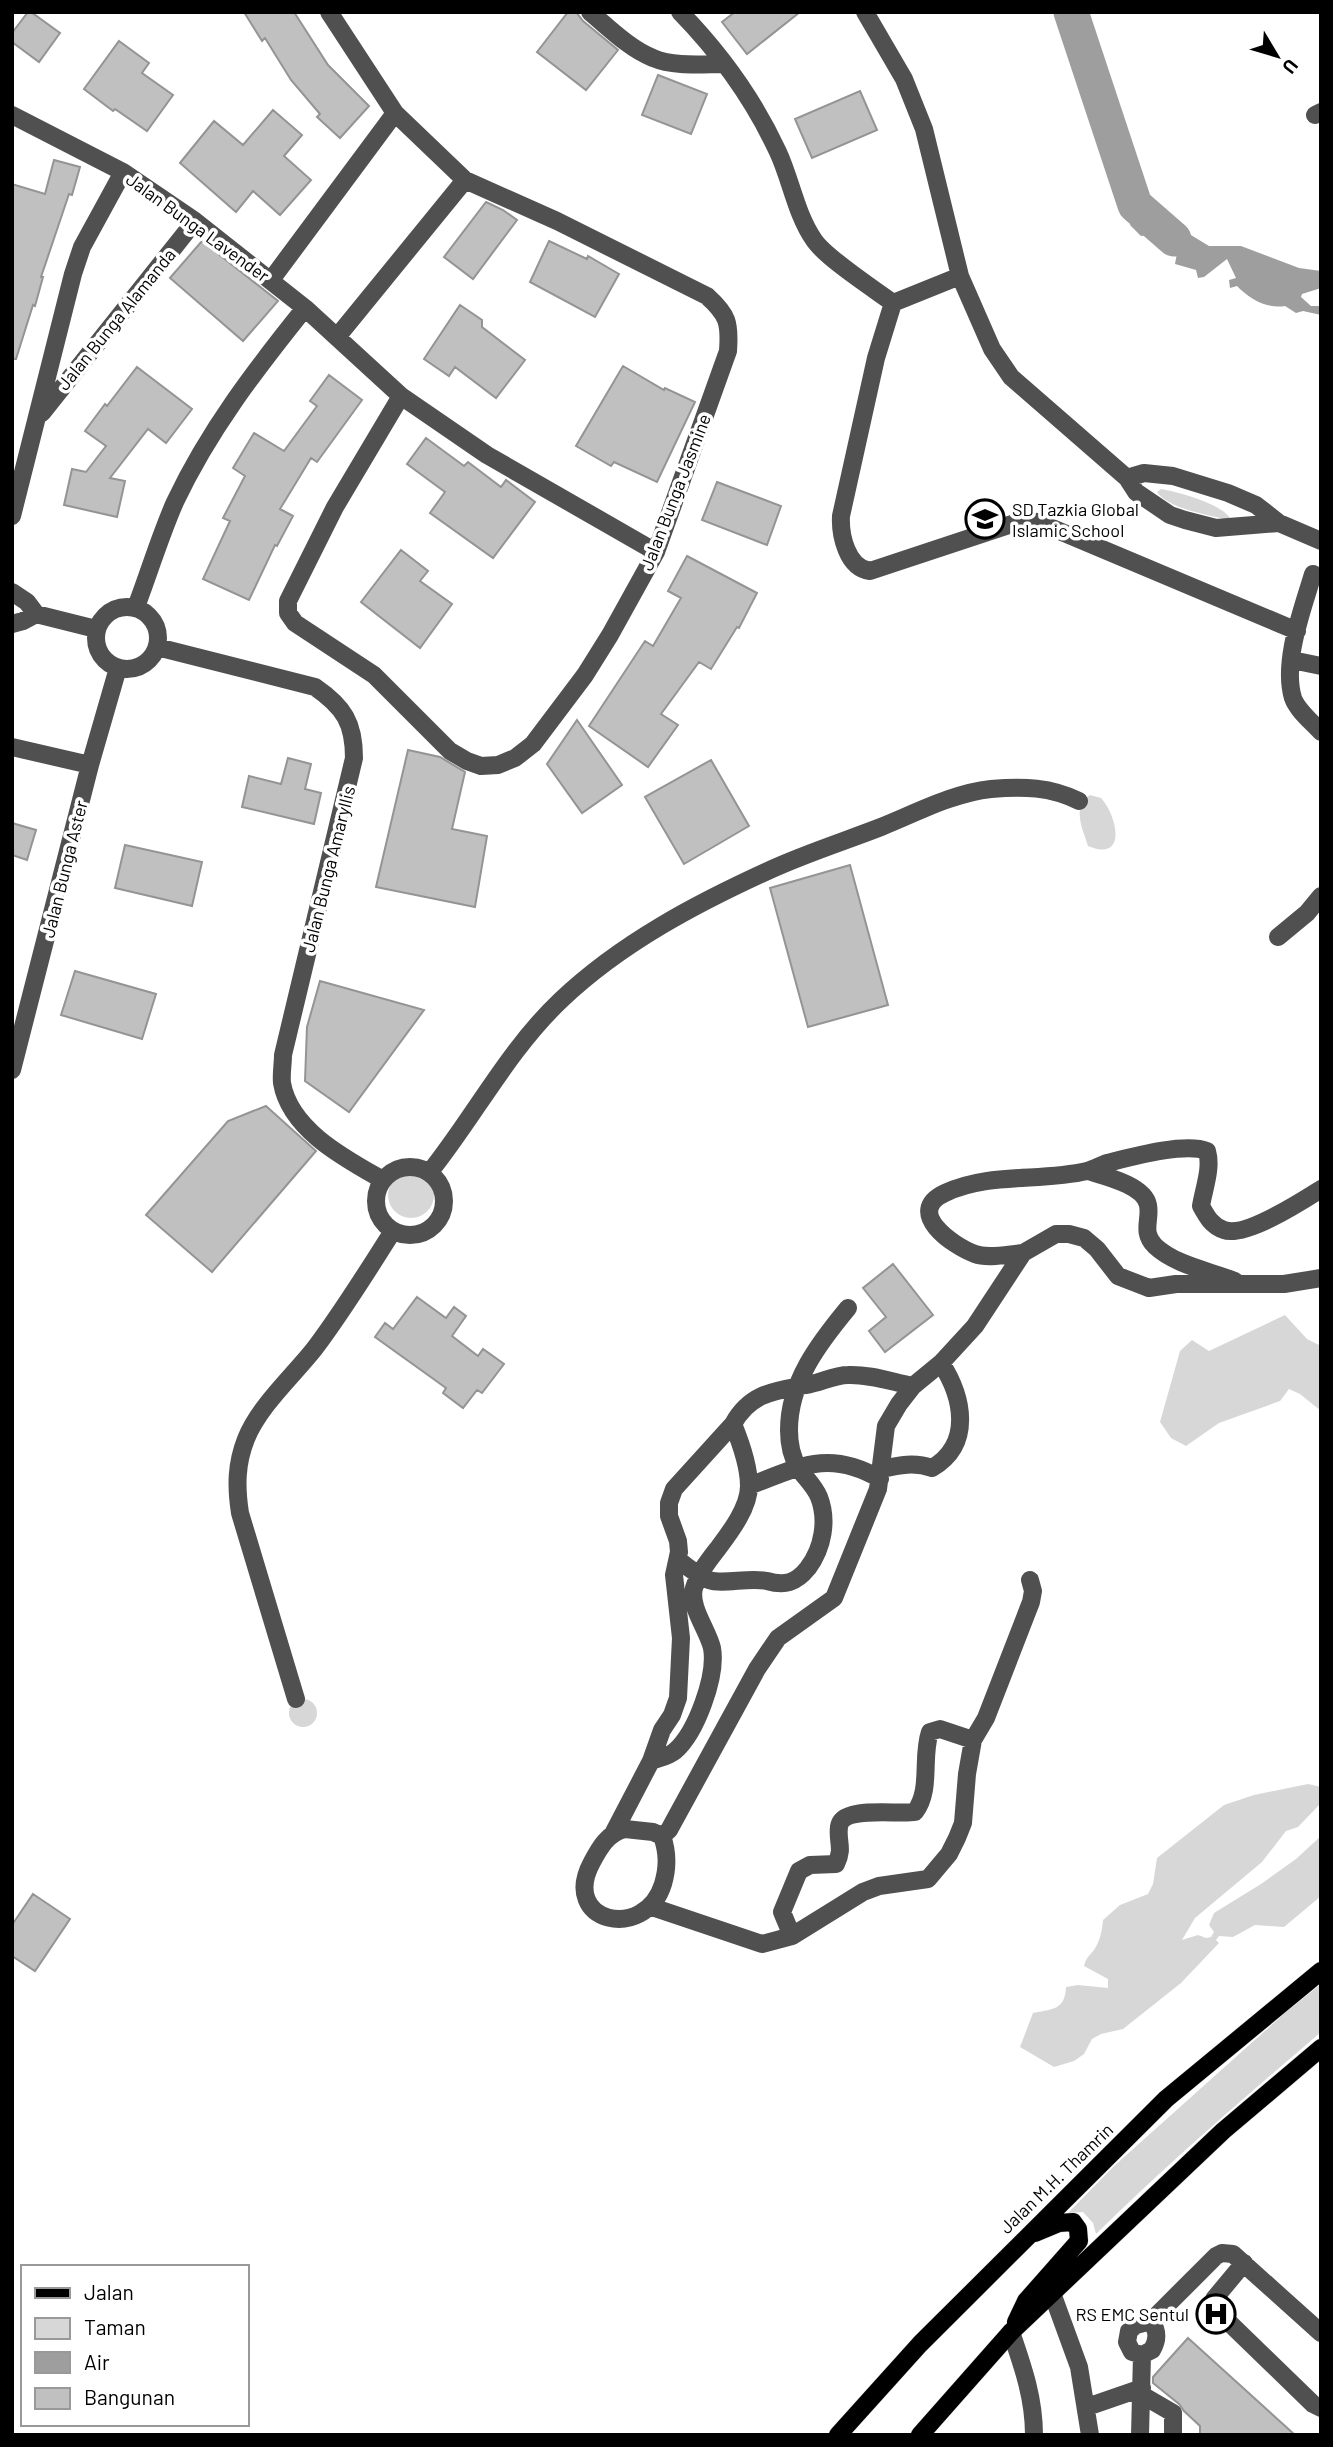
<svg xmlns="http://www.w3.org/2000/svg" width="1333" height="2447" font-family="Barlow,sans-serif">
<rect width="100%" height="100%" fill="#fff"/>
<path fill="#d7d7d7" d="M1161,489C1178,492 1224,504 1231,520C1212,516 1168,509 1157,492Z
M1090,795L1101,798C1117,815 1128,863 1088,846C1083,830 1071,806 1090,795Z
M388 1195a23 23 0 1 1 46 0a23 23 0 1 1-46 0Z
M1285,1315L1307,1339L1321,1346V1411L1300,1394L1289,1389L1280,1401L1219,1423L1186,1446L1171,1438L1160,1422L1180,1351L1192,1340L1209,1351Z
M289 1713a14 14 0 1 1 28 0a14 14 0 1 1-28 0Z
M1308,1784L1321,1787V1803L1298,1827L1286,1831L1262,1862L1195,1918L1182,1940L1198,1935L1206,1938L1211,1937L1214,1932L1209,1925L1214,1913L1261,1884L1296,1859L1321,1836V1896L1284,1927L1255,1925L1233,1937L1219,1936L1216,1940L1219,1943L1181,1983L1123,2029L1101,2034L1092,2039L1084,2054L1074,2061L1054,2067L1020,2047L1033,2013C1053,2009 1065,2010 1066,1987L1078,1985L1108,1988V1979L1084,1966C1086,1958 1089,1956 1094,1950C1100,1941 1102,1931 1103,1920L1120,1905L1148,1894L1153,1884L1157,1858L1224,1805L1254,1795Z
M1321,1984V2032C1244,2098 1168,2163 1096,2234L1093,2223L1083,2212L1068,2213L1113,2167L1285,2013Z"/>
<path fill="#9e9e9e" d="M1156,201L1163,211L1181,229L1209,246H1241L1299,268L1321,271V288L1302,294L1301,297L1311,306H1321V315L1303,311L1296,313L1285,306C1266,309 1250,299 1237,286L1230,288L1229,280L1236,278L1227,259L1204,277L1198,278L1196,270L1175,264L1177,253L1158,245L1147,235L1141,236L1130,225L1138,208Z"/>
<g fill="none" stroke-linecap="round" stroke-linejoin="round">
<path stroke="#9e9e9e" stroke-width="35" d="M1071,12L1135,205L1174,239"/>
</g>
<path fill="#c0c0c0" stroke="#949494" stroke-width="2" d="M28,12H31L60,33L39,62L12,42V33Z
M244,12H294L328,65L369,106L340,138L317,117L320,114L291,80L265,38L262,41Z
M568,12H576L583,21L618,50L586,90L537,52Z
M735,12H800L747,54L722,22Z
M119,41L149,63L142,73L173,95L147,131L115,109L113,111L84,89Z
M658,75L707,94L691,134L642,115Z
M860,91L877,130L812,158L795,119Z
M273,110L302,135L284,156L311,180L280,215L253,191L236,212L180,163L214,121L243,145Z
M54,160L80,167L72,195L69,194L41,277H43L35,306L33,305L16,359H12V184L45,194Z
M486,202L503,210L517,220L473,279L444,257Z
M202,241L278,301L243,341L170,278Z
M549,241L587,259L588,256L619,274L595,317L530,282Z
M460,305L482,320V327L525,360L496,398L455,367L449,376L424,359Z
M623,366L664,390L665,388L695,402L657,482L614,462L611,466L576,446Z
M137,367L192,409L166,443L148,429L110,478L125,481L117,517L64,505L72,469L86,472L106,446L85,431L105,404L107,406Z
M329,375L362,400L317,462L311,458L280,509L293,516L277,546L275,545L249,600L203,579L230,521L223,518L245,476L233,468L254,433L284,451L317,406L310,401Z
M426,438L464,466L468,462L501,487L506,480L535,502L493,558L430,513L445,492L407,464Z
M717,482L781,506L767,545L702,520Z
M401,550L428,571L420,581L452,604L420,648L361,602Z
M687,556L757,593L739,628L737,627L711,669L699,662L661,714L678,725L648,767L589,726L645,641L653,646L681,598L668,591Z
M577,720L622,785L582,813L547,764Z
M408,750L440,757L465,772L452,829L487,836L475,907L376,887Z
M288,758L311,764L305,789L321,793L314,824L242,807L249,776L281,784Z
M711,760L749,826L684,864L645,797Z
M12,823L36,830L27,860L12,855Z
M125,845L202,862L192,906L115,888Z
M850,865L888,1005L808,1027L770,888Z
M75,971L156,994L142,1039L61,1015Z
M320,981L424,1010L349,1112L305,1081L307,1027Z
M266,1106L316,1151L212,1272L146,1215L228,1121Z
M893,1264L933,1315L885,1352L869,1331L886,1317L863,1288Z
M417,1297L446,1318L454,1307L466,1316L452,1336L478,1356L483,1349L504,1364L482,1393L477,1390L463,1408L443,1393L446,1388L375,1337L385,1323L393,1329Z
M33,1894L70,1919L35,1971L12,1956V1925Z
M1188,2338L1295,2435H1200V2426L1184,2411L1179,2404L1153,2383V2377Z"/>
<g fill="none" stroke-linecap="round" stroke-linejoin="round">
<g stroke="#dbdbdb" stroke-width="19">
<path id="major" d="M1016,2322L1026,2301L1079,2241L1078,2229L1073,2222L1059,2223L1035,2233
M838,2435L920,2344L1166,2099L1321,1971
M920,2435L1011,2332L1223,2131L1321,2048"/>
</g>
<path stroke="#505050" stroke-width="18" d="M329,12L395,113L465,180L337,337
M590,12C609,28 630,49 653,58C674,67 702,64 725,64
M680,12C720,53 754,100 778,152C791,180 796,214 814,240C826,258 874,289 893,303L960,276
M865,12L904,79L924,129L960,276L992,349L1011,377L1127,478L1136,492L1170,515L1185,520L1216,528L1279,523
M12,115L123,172L195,221L305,308L401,396L487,455L656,552
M1315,115L1321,112
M271,280L395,113
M893,303L876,358L841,516C840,535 847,568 870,571L1021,521L1038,522L1297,631
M401,396L335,507L288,601V613L295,623L374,675L450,751L467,761L481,766L498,765L515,758L533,744L585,675L610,635L656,552L728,351C730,323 728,315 707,296L557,221L465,180
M42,413L195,221
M1127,478L1144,473L1173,476L1228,493L1256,505L1279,523L1321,541
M12,516L73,274L82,247L123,172
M1313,574C1303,608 1282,662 1293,698C1297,710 1312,722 1321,732
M12,592L27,602L36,614L96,629
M96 638a31 31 0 1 1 62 0a31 31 0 1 1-62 0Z
M136,607C149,573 160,536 175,502C209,430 256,369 305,308
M12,624L23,621L36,614
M157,647L315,687C344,707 354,723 354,758L283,1055C283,1064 281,1074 282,1083C290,1130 346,1159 383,1180
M1292,660L1321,666
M12,747L90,765
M1278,937L1307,913L1321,896
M12,1070L90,765L118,668
M376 1201a34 34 0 1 1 68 0a34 34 0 1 1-68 0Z
M1088,1171C1104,1176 1144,1185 1148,1205C1151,1220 1141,1232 1155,1246C1175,1265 1210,1271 1235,1281
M429,1173C474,1117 508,1050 561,1000C621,943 697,903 772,869C807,853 845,841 881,827C916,813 953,793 991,789C1023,786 1051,787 1079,801
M1023,1253C1009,1254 988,1259 975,1254C953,1246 904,1212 945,1193C989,1172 1041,1182 1087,1171C1094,1169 1101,1165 1107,1163C1131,1157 1185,1142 1207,1151C1212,1168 1204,1188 1201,1206C1207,1217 1212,1226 1224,1230C1245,1238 1302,1201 1321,1189
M882,1469C899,1465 915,1462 932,1468C973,1444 963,1397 941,1363
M749,1486C799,1467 829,1449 880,1479
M678,1560C687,1566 698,1576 709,1580C723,1585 749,1577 767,1581C785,1586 796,1583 808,1568C823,1548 828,1520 819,1497C814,1485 804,1477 798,1467C792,1457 789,1442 789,1430C789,1382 819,1343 848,1308
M296,1699L240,1513C236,1487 236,1464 246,1439C259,1406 294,1375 315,1348C343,1311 368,1270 393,1231
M651,1761C659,1758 668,1757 675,1751C696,1733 717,1676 712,1648C708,1630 689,1607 694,1588C699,1572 709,1560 719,1547C731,1531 749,1507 749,1486C749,1468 740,1441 733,1424
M625,1829L653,1832L662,1836C668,1853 668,1867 663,1884C645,1942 559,1923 592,1862C600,1847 608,1833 625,1829Z
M614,1832L651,1761L662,1730L672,1715L678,1698L681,1638L674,1575L679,1552L678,1541L669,1516V1503L674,1489L733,1424C750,1393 774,1391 806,1385C820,1383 834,1375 848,1375C870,1374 892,1382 913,1386
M662,1836L669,1830L757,1669L778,1638L834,1598L878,1489L886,1426L899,1404L913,1386L941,1363L975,1326L1023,1253L1056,1234H1069L1084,1238L1097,1249L1118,1276L1149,1288L1176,1284H1284L1321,1278
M652,1907L762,1944L792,1936L863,1892L879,1886L928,1879L949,1854L957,1838L963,1823L967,1774L973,1740L986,1718L1031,1602L1033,1591L1030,1580
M792,1936L782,1912L799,1871L810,1865L836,1864C844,1848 837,1842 839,1827C841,1805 898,1815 915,1812C932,1789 921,1758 930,1732L940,1729L973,1740
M1244,2263L1214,2299L1213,2307L1313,2404L1321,2408
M1052,2293L1079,2367L1090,2435
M1011,2332C1023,2367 1034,2398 1034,2435
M1142,2355L1132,2352L1127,2342L1129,2331L1136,2325L1151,2321
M1142,2395L1173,2413V2435
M1087,2407L1142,2388
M1140,2435L1142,2355L1152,2350C1158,2340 1158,2331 1151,2321L1216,2256L1222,2253L1233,2254L1321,2333"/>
<use href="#major" stroke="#000" stroke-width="18"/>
</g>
<defs>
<g id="school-ring" transform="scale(2.0125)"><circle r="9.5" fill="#fff" stroke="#000" stroke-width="1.5"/><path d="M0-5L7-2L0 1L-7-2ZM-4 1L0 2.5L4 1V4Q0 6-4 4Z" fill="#000"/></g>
<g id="hospital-ring" transform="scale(2.0125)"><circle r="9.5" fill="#fff" stroke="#000" stroke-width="1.5"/><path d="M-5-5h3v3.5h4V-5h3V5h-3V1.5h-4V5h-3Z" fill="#000"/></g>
</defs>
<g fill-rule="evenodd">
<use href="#school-ring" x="985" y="519"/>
<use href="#hospital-ring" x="1216" y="2314"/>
</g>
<g text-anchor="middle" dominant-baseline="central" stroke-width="7" stroke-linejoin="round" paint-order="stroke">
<g font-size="18" fill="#000" stroke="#fff">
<text transform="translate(198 227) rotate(36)">Jalan Bunga Lavender</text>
<text transform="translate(116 319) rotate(-51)">Jalan Bunga Alamanda</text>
<text transform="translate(675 492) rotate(-69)">Jalan Bunga Jasmine</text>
<text transform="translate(64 869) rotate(-76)">Jalan Bunga Aster</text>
<text transform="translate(328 869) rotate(-76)">Jalan Bunga Amaryllis</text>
<text transform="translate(1056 2178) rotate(-44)">Jalan M.H. Thamrin</text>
</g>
<g font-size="18" fill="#000" stroke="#fff" text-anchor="start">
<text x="1012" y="509">SD Tazkia Global<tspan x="1012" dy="21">Islamic School</tspan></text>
<text x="1189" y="2314" text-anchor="end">RS EMC Sentul</text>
</g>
</g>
<rect width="1333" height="2447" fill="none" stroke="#000000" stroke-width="28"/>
<rect x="21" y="2265" width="228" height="161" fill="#ffffff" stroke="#999999" stroke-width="2"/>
<rect x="35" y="2288" width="35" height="10" fill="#000000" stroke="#999999" stroke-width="2"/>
<text x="84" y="2300" font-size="21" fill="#000000">Jalan</text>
<rect x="35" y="2318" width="35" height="21" fill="#d7d7d7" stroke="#999999" stroke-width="2"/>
<text x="84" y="2335" font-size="21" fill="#000000">Taman</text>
<rect x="35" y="2352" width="35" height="21" fill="#9e9e9e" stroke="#999999" stroke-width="2"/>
<text x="84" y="2370" font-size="21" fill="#000000">Air</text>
<rect x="35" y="2388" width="35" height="21" fill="#c0c0c0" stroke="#999999" stroke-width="2"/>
<text x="84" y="2405" font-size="21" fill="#000000">Bangunan</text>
<g transform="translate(1277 56) rotate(128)" stroke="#ffffff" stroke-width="5" paint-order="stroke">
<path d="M0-5L12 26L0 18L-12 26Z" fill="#000000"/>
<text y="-10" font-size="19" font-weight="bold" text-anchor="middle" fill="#000000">U</text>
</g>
</svg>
